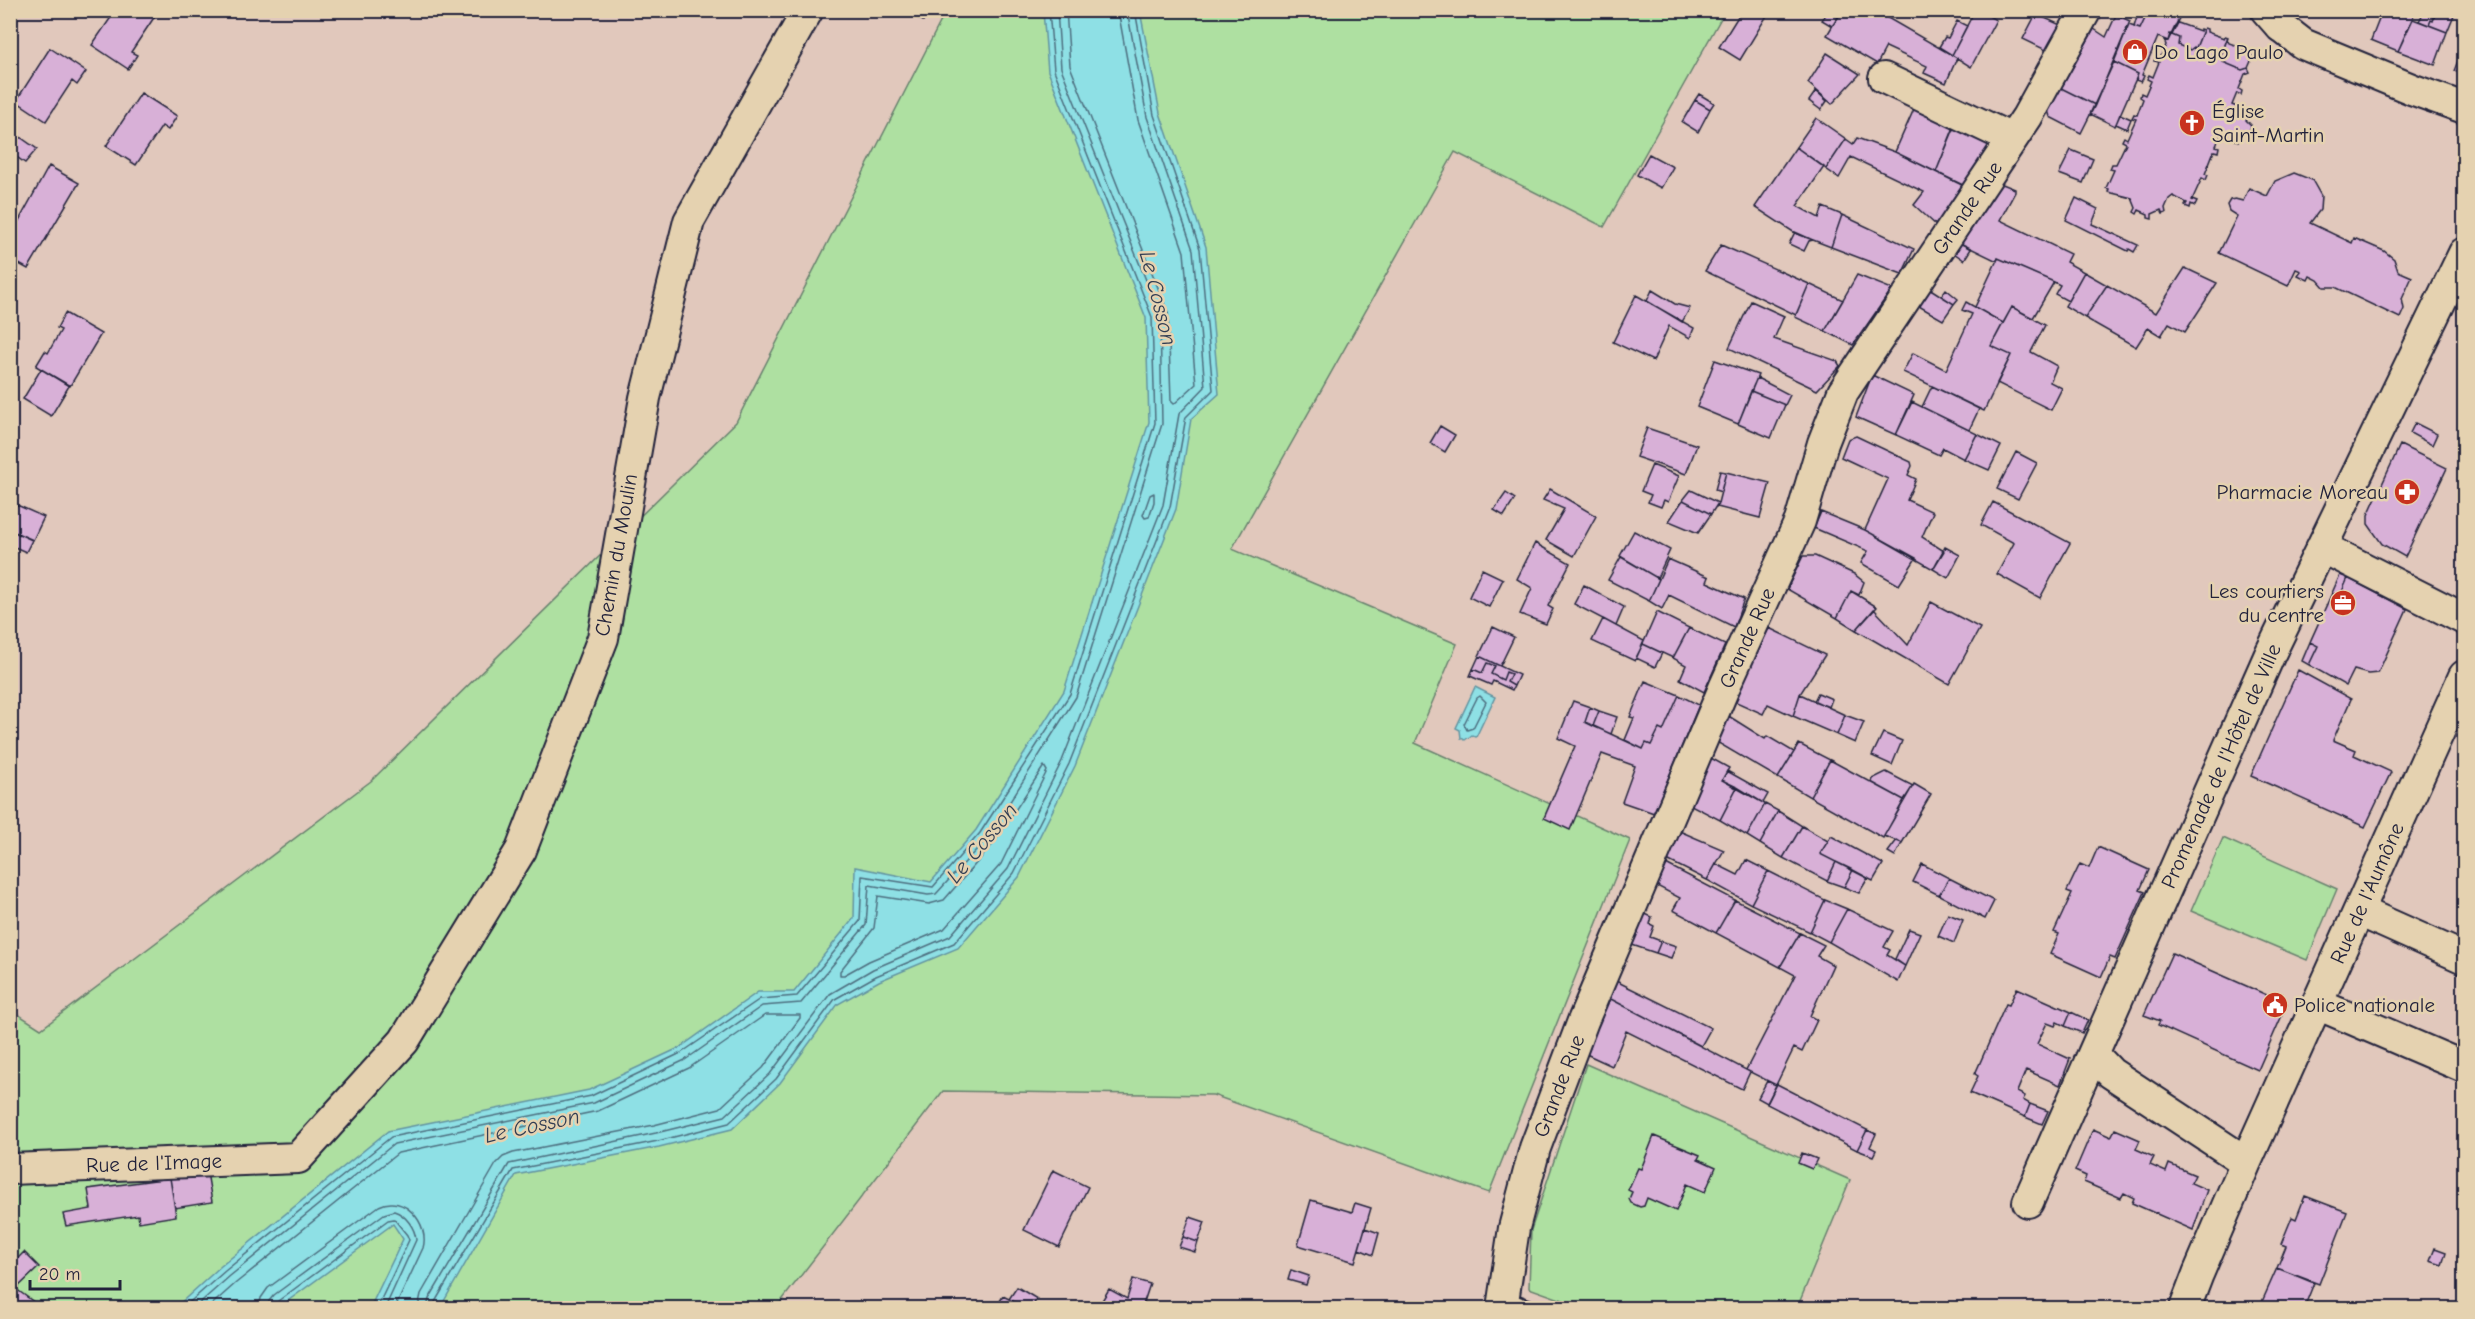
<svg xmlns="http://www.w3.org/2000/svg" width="2475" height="1319" font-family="'Comic Neue',sans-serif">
<rect width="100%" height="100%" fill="#e1c8bc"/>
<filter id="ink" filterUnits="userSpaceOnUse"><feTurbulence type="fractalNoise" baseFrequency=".0167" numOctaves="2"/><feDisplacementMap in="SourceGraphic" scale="12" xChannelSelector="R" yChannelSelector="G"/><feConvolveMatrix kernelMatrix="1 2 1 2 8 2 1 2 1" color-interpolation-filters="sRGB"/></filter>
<g filter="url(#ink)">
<path fill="#aee0a1" stroke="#68816e" stroke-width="1.5" d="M946,11H1725L1604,227L1455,152L1232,549L1457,644L1415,743L1630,840L1489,1193L1213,1095L943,1091L776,1308H11L10,1009L41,1029L371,781L736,422Z
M2223,838L2337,889L2307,960L2191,911Z
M1586,1064L1850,1180L1797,1308H1585L1529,1288L1531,1230Z"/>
<path fill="#8ee0e5" stroke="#6394a1" stroke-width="1.5" d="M1043,11H1140L1160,113L1206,247L1219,394L1191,419L1176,509L1075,766L1019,877L958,948L879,981L838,1004L780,1083L732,1129L659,1147L516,1175L440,1308H370L403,1239L393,1224L278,1308H175L221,1266L388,1131L589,1090L679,1048L758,992H794L854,918L855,867L931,882L976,830L1064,691L1149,422L1146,318L1048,71Z
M1475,687L1495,697L1476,737L1472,735L1465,740L1461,738L1460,730L1456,728Z"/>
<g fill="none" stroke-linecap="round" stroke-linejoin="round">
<path stroke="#4d6e7f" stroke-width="1.5" d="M1066,10L1070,66L1168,313L1171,401L1174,404L1196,384L1184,252L1138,120L1118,10
M1154,493V502L1149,517L1145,518L1143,515L1150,495Z
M1480,696L1486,702L1473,728L1467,730L1464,724L1477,698Z
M1044,766L1047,771L1001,864L944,929L869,961L844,975H840V971L874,928L878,896L929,904L944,900L993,844Z
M183,1308L225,1271L391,1137L591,1096L681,1053L760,999L797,996L860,921L862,876L933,887L980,833L1070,694L1155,423L1152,317L1054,70L1049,10
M194,1308L230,1276L394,1144L594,1103L685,1060L762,1006L801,1003L866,925L869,885L928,895L936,894L987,838L1076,697L1162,424L1160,315L1061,68L1057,10
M208,1308L236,1283L398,1153L598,1111L689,1068L765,1015H800V1018L763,1068L720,1108L654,1125L513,1153L503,1157L496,1164L421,1294L418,1308
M259,1308L261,1298L268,1288L379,1206C404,1193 430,1224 423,1248L395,1308
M268,1308L269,1301L274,1295L384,1214L394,1211C406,1215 415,1228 416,1240L385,1308
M276,1308L278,1301L388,1220L394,1219L407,1235L409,1240L377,1308
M427,1308L429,1299L509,1164L656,1133L725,1116L770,1074L830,994L873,969L950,936L1008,869L1062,761L1163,505L1179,414L1205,387L1193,250L1147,117L1127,10
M434,1308L435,1302L513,1170L658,1141L729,1123L776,1079L835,999L876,976L954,943L1014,873L1069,764L1170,507L1186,417L1213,390L1200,249L1154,115L1135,10"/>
</g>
<path fill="#d8b0d7" stroke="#22223b" stroke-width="1.5" d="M116,10H154L157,13L131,52L137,55L128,69L92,45Z
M904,10H929L923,21Z
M1742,10H1763L1768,14L1740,60L1719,47Z
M1829,10H1836L1841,14L1832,26L1822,20Z
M1842,10H1874L1957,58L1946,83L1924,73L1927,66L1886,47L1877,64L1827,35Z
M1978,10L1996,20L1971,67L1952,55L1975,10Z
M2139,10H2149L2140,29L2134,27Z
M2149,10H2183L2168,41L2158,37L2142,75L2144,76L2141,82L2136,80L2138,74L2114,62L2129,25L2140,29Z
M2369,10H2416L2398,51L2371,40L2380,17Z
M2425,10L2437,11L2433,21L2431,20L2429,25L2419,21Z
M2436,10H2456L2447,32L2429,25L2431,20L2433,21Z
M2036,14L2065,27L2052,53L2023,39Z
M2116,15L2130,21L2095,105L2061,88L2094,29L2106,37Z
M2413,19L2447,32L2435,65L2398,51Z
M1957,21L1967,26L1952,55L1939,47L1945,37L1948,38Z
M2178,23L2200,31V29L2203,30L2195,50L2194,47L2190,50L2178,45L2179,38L2172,35Z
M2204,28L2207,29V32L2224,38L2225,36L2228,37L2221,56L2224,57L2223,62L2242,70L2248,68L2250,72L2245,74L2239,89L2242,91L2241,95L2237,93L2232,105L2249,112L2246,120L2251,125L2250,130L2246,133L2241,132L2238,141L2221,134L2216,146L2219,147L2218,152L2214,151L2205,174L2208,175L2206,180L2202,178L2192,200L2197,202L2195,206L2191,204L2190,208L2185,206L2187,203L2173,196L2169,199L2165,208L2166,213L2163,214L2161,210L2152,214V219L2148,218V214L2139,210L2137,214L2134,212L2136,208L2132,198L2108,192L2109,189L2106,188L2114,170L2110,169L2112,164H2116L2126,143L2122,141L2124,137L2127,139L2136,119L2132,118L2134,114L2137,115L2143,99L2140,97L2141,93L2145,95L2151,81L2147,79L2149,75L2153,77L2159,62L2154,61L2156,57L2160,58L2166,45L2164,40L2168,41L2170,34L2179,38L2178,45L2190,50L2194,47L2195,50Z
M2227,39L2229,43L2255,52L2248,68L2242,70L2223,62L2224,57L2221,56Z
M2464,45V74L2454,71Z
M50,48L86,72L77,85L72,81L46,121L16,101Z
M1827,53L1860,74L1832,104L1808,83Z
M2114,62L2138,74L2115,126L2090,114Z
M2061,88L2095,105L2081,133L2050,117L2048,110Z
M1816,91L1827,101L1821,110L1809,101Z
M141,93L177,116L168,130L162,126L136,165L106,146Z
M1699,94L1714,103L1710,109L1695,100Z
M1695,100L1710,109L1698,132L1682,122Z
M1914,109L1954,127L1936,172L1895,152Z
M2120,114L2131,119L2127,129L2116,124Z
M1816,118L1846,139L1826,169L1796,147Z
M1955,126L1996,141L1969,188L1936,172Z
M13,132L37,149L25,163L10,152V135Z
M1857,138L1895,152L1970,189L1938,227L1914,205L1924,192L1851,157L1839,178L1826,169L1846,139L1853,144Z
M1796,147L1824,167L1797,206L1819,218L1823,207L1842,215L1831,247L1795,233L1755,207Z
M2071,150L2093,159L2083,183L2059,174Z
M1649,154L1673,167L1661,188L1637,175Z
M49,166L79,183L28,269L10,259V237Z
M2294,173L2312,180L2321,196L2320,210L2310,223L2352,243L2354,238L2384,251L2394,259L2398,271L2412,277L2402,299L2404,309L2400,318L2335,287H2324L2318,280L2310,276L2308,280L2298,275L2301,271L2296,269L2288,286L2219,253L2237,216L2229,211L2227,205L2230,200L2235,199L2243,201L2249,188L2267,196L2275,181Z
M2000,183L2015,189V192L2000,220L2070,254L2066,262L2084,272L2068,301L2055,294L2060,285L2054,282L1998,258L1997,261L1958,242Z
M2076,198L2098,209L2092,224L2138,245L2134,252L2129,249L2128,251L2066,220Z
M1842,215L1914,249L1902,274L1831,247Z
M1795,232L1813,240L1809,241L1804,251L1789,244Z
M1958,242L1971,249L1964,260L1951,251Z
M1721,245L1809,284L1796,315L1705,271Z
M1998,258L2054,282L2033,318L2012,307L2003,323L1975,307Z
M2185,268L2217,283L2185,332L2169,323L2161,336L2148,328L2136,347L2085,318L2107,285L2156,313Z
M2084,272L2107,285L2085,318L2065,306Z
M1857,275L1892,289L1853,345L1825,331Z
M1809,284L1843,300L1825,331L1795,317Z
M1929,288L1954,304L1943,320L1917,305Z
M1946,289L1958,299L1954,304L1941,296Z
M1652,290L1675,304L1690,308L1682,322L1647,301Z
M1636,295L1694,328L1690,338L1669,326L1653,361L1613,342Z
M1751,301L1784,316L1774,339L1837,361L1840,366L1817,390L1729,348Z
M1966,302L2003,323L1991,346L2011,355L1984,411L1903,372L1913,353L1946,370L1972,314L1962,310Z
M2012,307L2045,325L2031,352L2057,366L2050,382L2062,388L2051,410L1997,383L2011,355L1991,346Z
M65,313L101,334L70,386L36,366L45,351L48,353L61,330L57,328Z
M1715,360L1758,375L1738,424L1697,407Z
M41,369L69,386L51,416L23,399Z
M1872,375L1914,395L1896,435L1856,417Z
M1757,378L1790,395L1785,405L1751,391Z
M1932,386L1979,409L1969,430L1922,407Z
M1751,391L1785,405L1771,438L1738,424Z
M1912,402L1977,434L1964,459L1943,448L1939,455L1896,435Z
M2415,423L2437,434L2432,445L2410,433Z
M1440,426L1455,435L1445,452L1430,443Z
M1647,428L1697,445L1686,474L1636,457Z
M1977,434L2001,446L1989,470L1964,459Z
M1856,436L1911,462L1912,466L1908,475L1916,479L1907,500L1933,512L1922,537L1944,551L1933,569L1865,530L1888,479L1841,457L1848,439Z
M2400,445L2447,468L2405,557L2382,544L2368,524V515Z
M2016,452L2037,463L2018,499L1997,489Z
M1652,465L1679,476L1668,502L1664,500L1661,507L1648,502L1651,495L1641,491Z
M1720,471L1726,472L1721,492L1715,490Z
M1726,472L1770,483L1760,518L1717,507Z
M1550,489L1596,516L1574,556L1546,540L1564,509L1543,500Z
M1691,490L1718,503L1711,514L1683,500Z
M1506,493L1515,499L1504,516L1494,510Z
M1683,500L1711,514L1698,533L1669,521Z
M1993,502L2070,543L2040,598L1997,574L2014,543L1981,525Z
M17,505L44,517L33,540L10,530V519Z
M1821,512L1865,530L1916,558L1899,585L1861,563L1868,551L1814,528Z
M10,530L32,540L26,552L10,545Z
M1634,531L1670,550L1657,578L1620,556Z
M1535,543L1570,563L1548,606L1553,609L1546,624L1520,614L1532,588L1517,579Z
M1945,547L1960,555L1948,578L1933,569Z
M1803,556H1815L1854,574L1864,582L1859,595L1851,591L1837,618L1787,589Z
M1621,557L1659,579L1649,601L1608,580Z
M1668,559L1709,577L1707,582L1744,599L1734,627L1669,595L1662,609L1649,601Z
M1482,569L1503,579L1489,607L1469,597Z
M2340,575L2348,578L2340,596L2332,593Z
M2348,578L2407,609L2378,673L2368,674L2354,670L2346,686L2309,665L2318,646L2310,642L2332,593L2340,596Z
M1584,585L1624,607L1616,626L1574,604Z
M1851,591L1877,607L1856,630L1837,618Z
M1931,602L1980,628L1949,684L1856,630L1874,609L1908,645Z
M1657,612L1689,628L1673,658L1643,644Z
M1603,619L1644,641L1635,661L1592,641Z
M1493,627L1514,637L1500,666L1479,656Z
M1689,628L1725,645L1704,692L1680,679L1686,665L1673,658Z
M1769,628L1825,655L1800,694L1793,716L1768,704L1763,714L1734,701Z
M2310,642L2318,646L2309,665L2302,661Z
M1643,644L1662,653L1655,667L1636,658Z
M1479,656L1519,675L1514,686L1507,682L1511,674L1506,672L1503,680L1491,674L1495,666L1487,663L1482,673L1473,669Z
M1487,663L1495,666L1491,674L1503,680L1506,672L1511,674L1507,682L1514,686L1512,690L1493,681L1491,685L1470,676L1473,669L1482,673Z
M2298,670L2351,699L2333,740L2356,750L2354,755L2391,772L2365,827L2251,776Z
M1645,681L1679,695L1663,731L1659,729L1651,745L1646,743L1643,749L1625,740L1634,718L1630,717Z
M1818,693L1832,699L1829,707L1814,701Z
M1800,694L1845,715L1837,735L1793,716Z
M1679,695L1699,705L1654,813L1622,802L1635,766L1602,754L1570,830L1544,818L1575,746L1558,738L1573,701L1590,707L1585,722L1643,749L1646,743L1651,745L1659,729L1663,731Z
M1590,707L1599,711L1593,726L1585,722Z
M1599,711L1617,717L1611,734L1593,726Z
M1727,715L1765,739L1767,736L1794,752L1778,778L1715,741Z
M1845,715L1864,722L1855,743L1837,735Z
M1883,733L1902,741L1892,765L1872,756Z
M1799,744L1830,760L1810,797L1778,778Z
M1709,757L1729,768L1722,780L1737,787L1720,820L1689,804Z
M1830,760L1904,800L1883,838L1810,797Z
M1727,771L1768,794L1763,803L1722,780Z
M1886,772L1913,786L1904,800L1871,782L1872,779Z
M1914,784L1931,794L1902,843L1884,836Z
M1737,787L1765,804L1747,836L1720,820Z
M1765,804L1778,811L1760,844L1747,836Z
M1778,811L1802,826L1783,858L1760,844Z
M1802,826L1828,841L1820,854L1836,862L1827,881L1783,858Z
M1677,830L1724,850L1707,880L1667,860Z
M1831,836L1883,864L1873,881L1820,854Z
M1897,840L1902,843L1895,856L1888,852Z
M2098,847L2149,870L2140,890L2145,892L2115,959L2110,957L2101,977L2050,954L2059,934L2054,932L2072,893L2067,891L2080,864L2089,868Z
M1746,860L1768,871L1751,904L1707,880L1716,864L1738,875Z
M1836,862L1853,870L1844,887L1827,881Z
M1664,863L1735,900L1716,933L1673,910L1680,898L1655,885Z
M1922,864L1949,878L1939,895L1913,882Z
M1853,870L1868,878L1859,893L1844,887Z
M1768,871L1825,900L1810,932L1751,904Z
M1949,878L1994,901L1985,919L1939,895Z
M1735,900L1800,933L1780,967L1716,933Z
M1825,900L1847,909L1829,942L1810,932Z
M1847,909L1893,931L1884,947L1890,950L1887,955L1905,966L1898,982L1829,942Z
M1643,913L1652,917L1650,924L1654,926L1650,937L1661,941L1656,953L1632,945Z
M1948,914L1963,920L1954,943L1938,936Z
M1909,929L1920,933L1905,966L1895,959Z
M1800,933L1824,945L1817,956L1833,965L1810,1016L1817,1020L1802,1052L1794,1048L1776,1085L1746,1070L1795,975L1780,967Z
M1661,941L1676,946L1671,958L1656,953Z
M2172,953L2287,1004L2258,1070L2158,1025L2160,1021L2144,1015Z
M1614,980L1711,1028L1701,1046L1607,997Z
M2017,988L2071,1012L2065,1026L2057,1022L2055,1026L2047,1023L2037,1044L2070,1059L2060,1085L2026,1070L2017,1092L2025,1096L2023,1100L2030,1104L2025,1117L1970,1093L1978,1076L1975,1074L2006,1004L2009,1005Z
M1607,997L1750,1072L1742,1089L1626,1031L1612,1066L1584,1053Z
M2071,1012L2088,1020L2082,1033L2065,1026Z
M1767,1081L1776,1085L1767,1103L1758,1098Z
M1777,1084L1867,1130L1857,1150L1767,1104Z
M2030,1104L2048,1111L2042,1124L2025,1117Z
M2093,1129L2111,1137L2115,1129L2140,1140L2136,1149L2154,1157L2150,1165L2166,1172L2169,1164L2195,1175L2191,1183L2207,1190L2193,1230L2132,1203L2134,1198L2124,1193L2121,1198L2084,1182L2086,1176L2075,1171Z
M1867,1130L1876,1134L1870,1147L1876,1150L1873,1156L1857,1150Z
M1654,1136L1700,1155L1698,1159L1716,1167L1705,1192L1687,1184L1676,1211L1647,1198L1644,1206L1640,1207L1631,1203L1629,1199L1632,1192L1628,1190L1638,1168L1641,1169Z
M1802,1153L1817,1159L1812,1169L1798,1163Z
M1053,1170L1088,1187L1059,1247L1024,1230Z
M207,1172L212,1202L175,1208L170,1178Z
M170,1178L176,1216L139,1222L138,1215L66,1226L63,1214L91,1209L88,1189Z
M2305,1196L2347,1212L2319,1284L2277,1268L2286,1246L2281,1244L2292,1217L2296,1219Z
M1311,1200L1352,1212L1355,1203L1371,1208L1355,1262L1298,1245Z
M1190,1217L1205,1222L1198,1242L1183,1237Z
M1365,1228L1379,1233L1373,1255L1359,1249Z
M1183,1237L1198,1242L1195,1252L1179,1247Z
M2435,1248L2446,1252L2442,1265L2430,1261Z
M24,1252L39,1267L16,1289L42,1308H10V1266Z
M2277,1268L2314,1283L2304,1308H2272L2261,1304Z
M1291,1270L1309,1276L1306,1285L1288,1280Z
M1133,1279L1150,1284L1142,1308H1107L1100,1304L1109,1289L1127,1299Z
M1017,1287L1037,1299L1031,1308H1026L1009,1299Z
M1003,1296L1009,1299L1026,1308H996Z"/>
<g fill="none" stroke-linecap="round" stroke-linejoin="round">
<g stroke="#22223b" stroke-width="20">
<path id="lane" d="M1503,1299L1528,1308"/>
</g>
<g stroke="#22223b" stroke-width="34">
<path id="street" d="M2266,10L2281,27L2303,44L2414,90L2464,108
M1884,78L2012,139
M2322,547L2464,619
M2359,911L2464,958
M2317,1004L2464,1067
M2246,1162L2111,1073L2093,1054L2270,654L2464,253
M10,1169L298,1158L404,1041L521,850L603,638L645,398L689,221L808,10
M2028,1202L2093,1054
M1502,1308L1514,1228L1535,1148L1583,1021L1724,688L1800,521L1823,443L1843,392L2027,117L2086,10
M2185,1308L2198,1274L2246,1162L2464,676"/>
</g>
<use href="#lane" stroke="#e5d2b0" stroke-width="15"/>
<use href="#street" stroke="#e5d2b0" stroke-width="30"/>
</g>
</g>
<defs>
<g id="shop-disc" transform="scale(1.35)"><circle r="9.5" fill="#c8321e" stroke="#e5d2b0"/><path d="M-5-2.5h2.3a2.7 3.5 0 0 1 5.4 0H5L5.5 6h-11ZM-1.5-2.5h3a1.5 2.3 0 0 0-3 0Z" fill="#fff"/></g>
<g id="church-disc" transform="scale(1.35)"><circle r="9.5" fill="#c8321e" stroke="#e5d2b0"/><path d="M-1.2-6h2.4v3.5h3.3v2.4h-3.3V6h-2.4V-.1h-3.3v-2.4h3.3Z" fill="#fff"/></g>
<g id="pharmacy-disc" transform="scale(1.35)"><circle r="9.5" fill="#c8321e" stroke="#e5d2b0"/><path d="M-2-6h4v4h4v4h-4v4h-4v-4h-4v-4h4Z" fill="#fff"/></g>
<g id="office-disc" transform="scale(1.35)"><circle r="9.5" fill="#c8321e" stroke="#e5d2b0"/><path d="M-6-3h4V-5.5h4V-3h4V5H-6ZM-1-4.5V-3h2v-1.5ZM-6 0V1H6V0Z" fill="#fff"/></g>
<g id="civic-disc" transform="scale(1.35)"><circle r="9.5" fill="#c8321e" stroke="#e5d2b0"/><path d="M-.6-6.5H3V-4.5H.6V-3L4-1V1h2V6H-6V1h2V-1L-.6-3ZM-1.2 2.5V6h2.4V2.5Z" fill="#fff"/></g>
</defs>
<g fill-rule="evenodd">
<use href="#shop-disc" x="2135" y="52"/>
<use href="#church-disc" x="2192" y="123"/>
<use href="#pharmacy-disc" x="2407" y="492"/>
<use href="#office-disc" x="2343" y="603"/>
<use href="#civic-disc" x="2275" y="1005"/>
</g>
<g text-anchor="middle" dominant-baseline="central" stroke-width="5" stroke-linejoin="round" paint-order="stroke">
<g font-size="21" fill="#22223b" stroke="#e5d2b0" text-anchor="start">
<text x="2154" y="52">Do Lago Paulo</text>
<text x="2212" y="111">Église<tspan x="2212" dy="24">Saint-Martin</tspan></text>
<text x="2388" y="492" text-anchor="end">Pharmacie Moreau</text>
<text x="2324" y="591" text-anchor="end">Les courtiers<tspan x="2324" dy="24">du centre</tspan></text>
<text x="2294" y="1005">Police nationale</text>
</g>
<g font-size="21" fill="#22223b" stroke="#e5d2b0">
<text transform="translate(1967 208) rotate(-56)">Grande Rue</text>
<text transform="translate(616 555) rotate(-80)">Chemin du Moulin</text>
<text transform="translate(1747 638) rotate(-66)">Grande Rue</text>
<text transform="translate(2221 766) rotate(-66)">Promenade de l'Hôtel de Ville</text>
<text transform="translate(2367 893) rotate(-66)">Rue de l'Aumône</text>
<text transform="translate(1559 1086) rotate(-69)">Grande Rue</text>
<text transform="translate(154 1163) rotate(-2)">Rue de l'Image</text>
</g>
<g font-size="22" font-style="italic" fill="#323e54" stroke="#e5d2b0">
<text transform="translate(1158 298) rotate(76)">Le Cosson</text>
<text transform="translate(982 843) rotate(-50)">Le Cosson</text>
<text transform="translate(532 1126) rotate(-12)">Le Cosson</text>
</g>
</g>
<rect width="2475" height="1319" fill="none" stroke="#e5d2b0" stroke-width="36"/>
<rect x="18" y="18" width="2439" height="1283" fill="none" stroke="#22223b" stroke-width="2" filter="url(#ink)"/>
<path d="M30 1280v9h90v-9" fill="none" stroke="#22223b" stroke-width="3"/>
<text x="39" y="1280" font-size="18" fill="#22223b" stroke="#e5d2b0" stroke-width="4.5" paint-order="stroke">20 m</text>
</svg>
